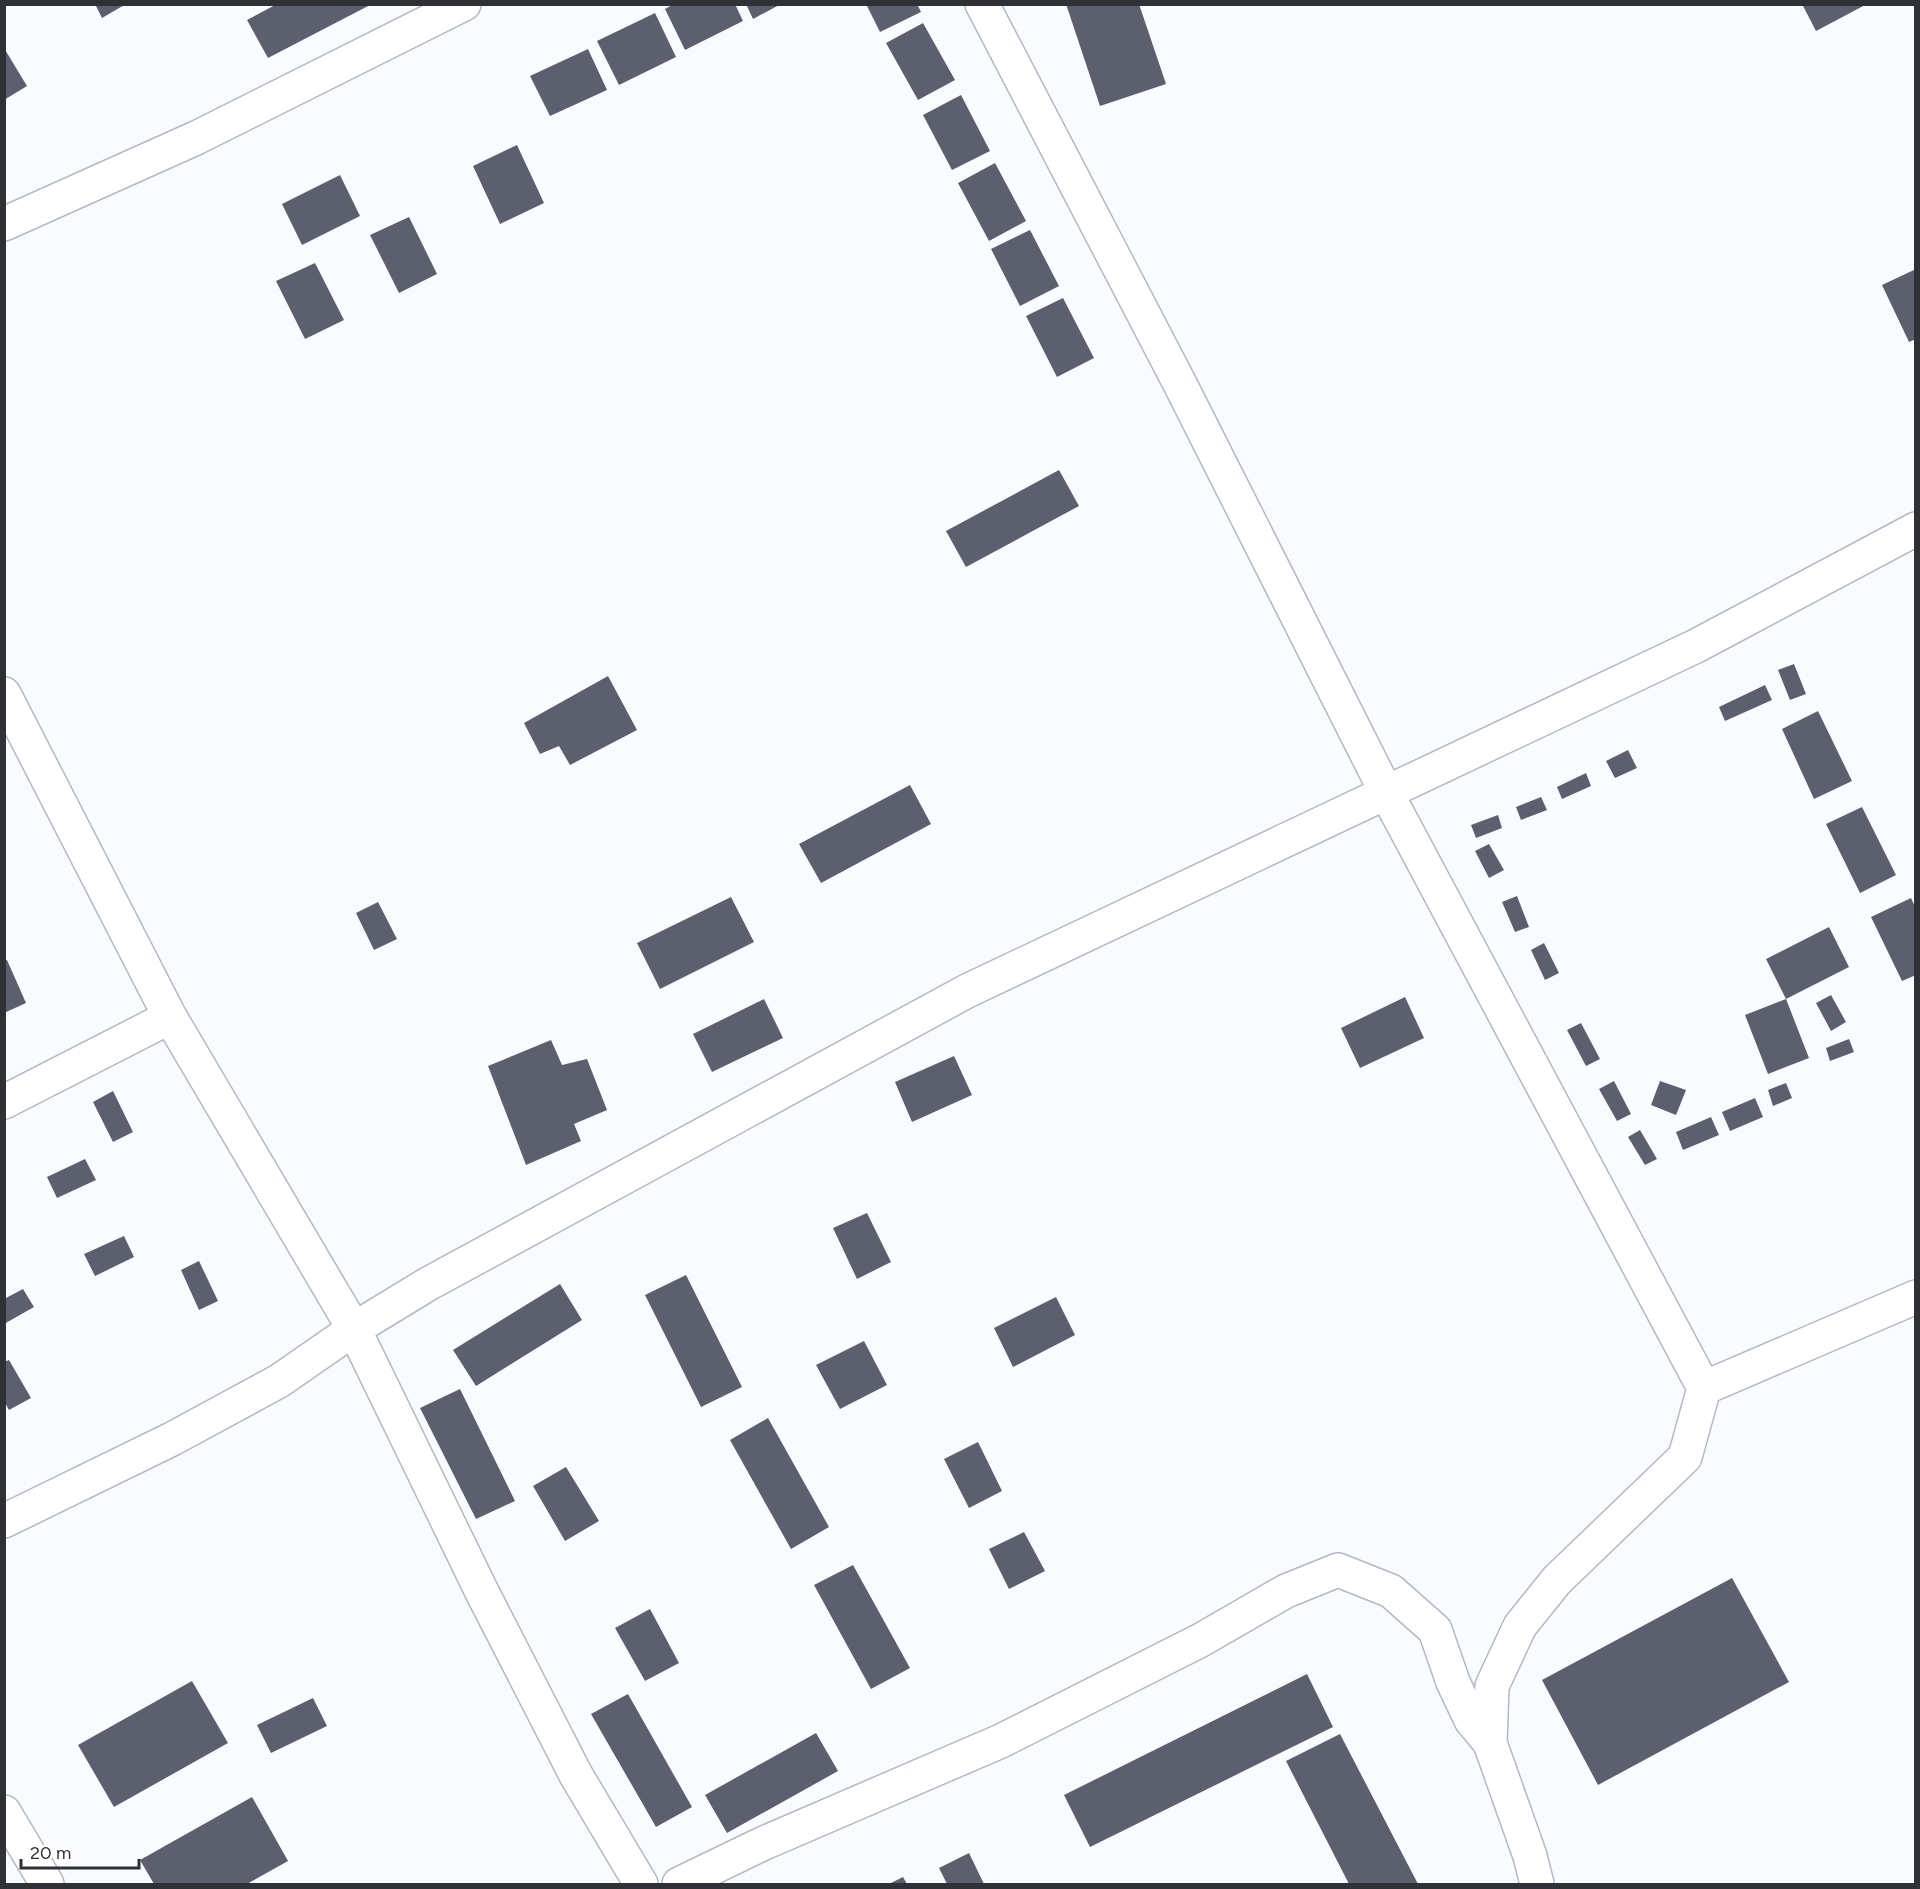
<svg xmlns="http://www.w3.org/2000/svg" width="1920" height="1889" font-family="Figtree,sans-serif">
<rect width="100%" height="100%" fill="#fafbfe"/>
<path fill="#5b5f6e" d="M95,4H126L102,18Z
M277,4H372L268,58L247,20Z
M674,4H735L743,21L685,50L665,9Z
M746,4H781L753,19Z
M866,4H917L921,12L880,32Z
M1066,4H1139L1166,84L1100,106Z
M1802,4H1867L1816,31Z
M655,13L676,57L619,85L597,41Z
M923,23L955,80L918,100L886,43Z
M4,48L27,86L4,100Z
M588,49L607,90L550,116L530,76Z
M961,95L990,151L952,170L923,115Z
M517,145L544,203L500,224L473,166Z
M995,163L1026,221L989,241L958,183Z
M340,175L360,216L302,245L282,204Z
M409,217L437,274L399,293L370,235Z
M1030,230L1059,286L1020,306L991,249Z
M315,263L344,320L305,339L276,281Z
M1916,269V339L1909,342L1882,285Z
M1063,298L1094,358L1057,377L1026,316Z
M1059,470L1079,506L966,567L946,531Z
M1794,664L1806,694L1790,700L1778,670Z
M608,676L637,730L570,765L559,746L540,754L524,723Z
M1765,685L1772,700L1725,721L1719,707Z
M1818,711L1852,781L1814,799L1782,729Z
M1628,750L1637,768L1615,778L1606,761Z
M1586,773L1591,786L1562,799L1557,787Z
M910,785L931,824L821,883L799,844Z
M1541,797L1547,810L1521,820L1516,807Z
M1862,807L1896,875L1860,893L1826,824Z
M1498,815L1502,828L1476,838L1471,825Z
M1489,844L1504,870L1489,878L1475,851Z
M1517,896L1529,927L1515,932L1502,902Z
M731,897L754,942L660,989L637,943Z
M1911,898L1916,909V975L1902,981L1871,917Z
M378,902L397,939L374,950L356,913Z
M1829,927L1849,967L1786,999L1766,959Z
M1544,943L1559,973L1545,980L1531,950Z
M7,960L26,1003L4,1013V961Z
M1831,995L1846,1022L1831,1031L1816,1003Z
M1405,997L1424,1038L1360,1068L1341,1028Z
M764,999L783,1038L712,1072L693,1034Z
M1786,999L1809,1058L1768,1074L1745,1015Z
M1581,1023L1600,1059L1586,1066L1567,1030Z
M1849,1039L1854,1052L1830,1061L1826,1048Z
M551,1040L562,1065L587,1059L607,1110L574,1124L581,1141L526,1165L488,1066Z
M954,1056L972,1095L912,1122L895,1082Z
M1614,1081L1631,1114L1617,1121L1599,1089Z
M1660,1081L1686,1090L1676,1115L1651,1105Z
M1786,1083L1792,1098L1773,1106L1768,1090Z
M113,1091L133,1132L113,1142L93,1102Z
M1755,1098L1763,1117L1730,1131L1722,1112Z
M1711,1117L1719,1135L1683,1150L1676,1132Z
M1640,1130L1657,1159L1645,1165L1628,1137Z
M85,1159L96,1180L57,1198L47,1177Z
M867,1213L891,1262L857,1279L833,1228Z
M124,1236L134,1257L95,1276L84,1254Z
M199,1261L218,1301L199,1310L181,1270Z
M686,1275L742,1387L701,1407L645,1295Z
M560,1284L582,1320L476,1386L453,1350Z
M23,1289L34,1307L4,1324V1299Z
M1056,1297L1075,1335L1013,1367L994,1328Z
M864,1341L887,1385L840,1409L816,1365Z
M9,1360L31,1398L9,1410L4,1401V1362Z
M460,1389L515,1501L476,1519L420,1408Z
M768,1418L829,1527L791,1549L730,1440Z
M978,1442L1002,1491L969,1508L944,1459Z
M566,1467L599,1521L565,1541L533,1486Z
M1024,1532L1045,1571L1009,1589L989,1549Z
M853,1565L910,1668L871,1689L814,1585Z
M1732,1578L1789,1682L1598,1785L1542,1680Z
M650,1609L679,1663L645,1681L615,1628Z
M1307,1674L1333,1727L1090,1847L1064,1795Z
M192,1681L228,1743L114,1807L78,1745Z
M628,1694L692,1807L656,1827L591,1714Z
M313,1698L327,1726L271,1753L257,1725Z
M816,1733L838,1771L727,1833L705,1795Z
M1340,1734L1418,1884H1349L1286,1761Z
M252,1797L288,1861L247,1884H154L140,1860Z
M969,1853L984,1884H947L939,1868Z
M903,1877L907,1884H889Z"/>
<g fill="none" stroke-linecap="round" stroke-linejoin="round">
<g stroke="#b3b8c8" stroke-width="36">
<path id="minor" d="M982,4L1180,384L1387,794L1704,1388L1685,1457L1557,1580L1520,1626L1492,1686L1490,1743L1530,1856L1537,1884
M4,224L196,138L464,4
M4,694L170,1017L354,1329L482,1592L576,1775L641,1884
M4,1102L170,1017
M1704,1388L1916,1297
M4,1521L172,1439L279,1381L354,1329L428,1284L967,991L1696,646L1916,529
M4,1812L47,1884
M679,1884L764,1843L1001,1741L1201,1640L1286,1591L1338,1570L1391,1591L1435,1630L1453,1682L1471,1720L1490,1743"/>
</g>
<use href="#minor" stroke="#fff" stroke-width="33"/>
</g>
<rect width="1920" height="1889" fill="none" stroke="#2f3137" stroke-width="12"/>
<path d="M21 1859v9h118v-9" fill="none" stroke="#2f3137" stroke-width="3"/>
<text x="30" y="1859" font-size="18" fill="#2f3137" stroke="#ffffff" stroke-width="4.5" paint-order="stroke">20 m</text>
</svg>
